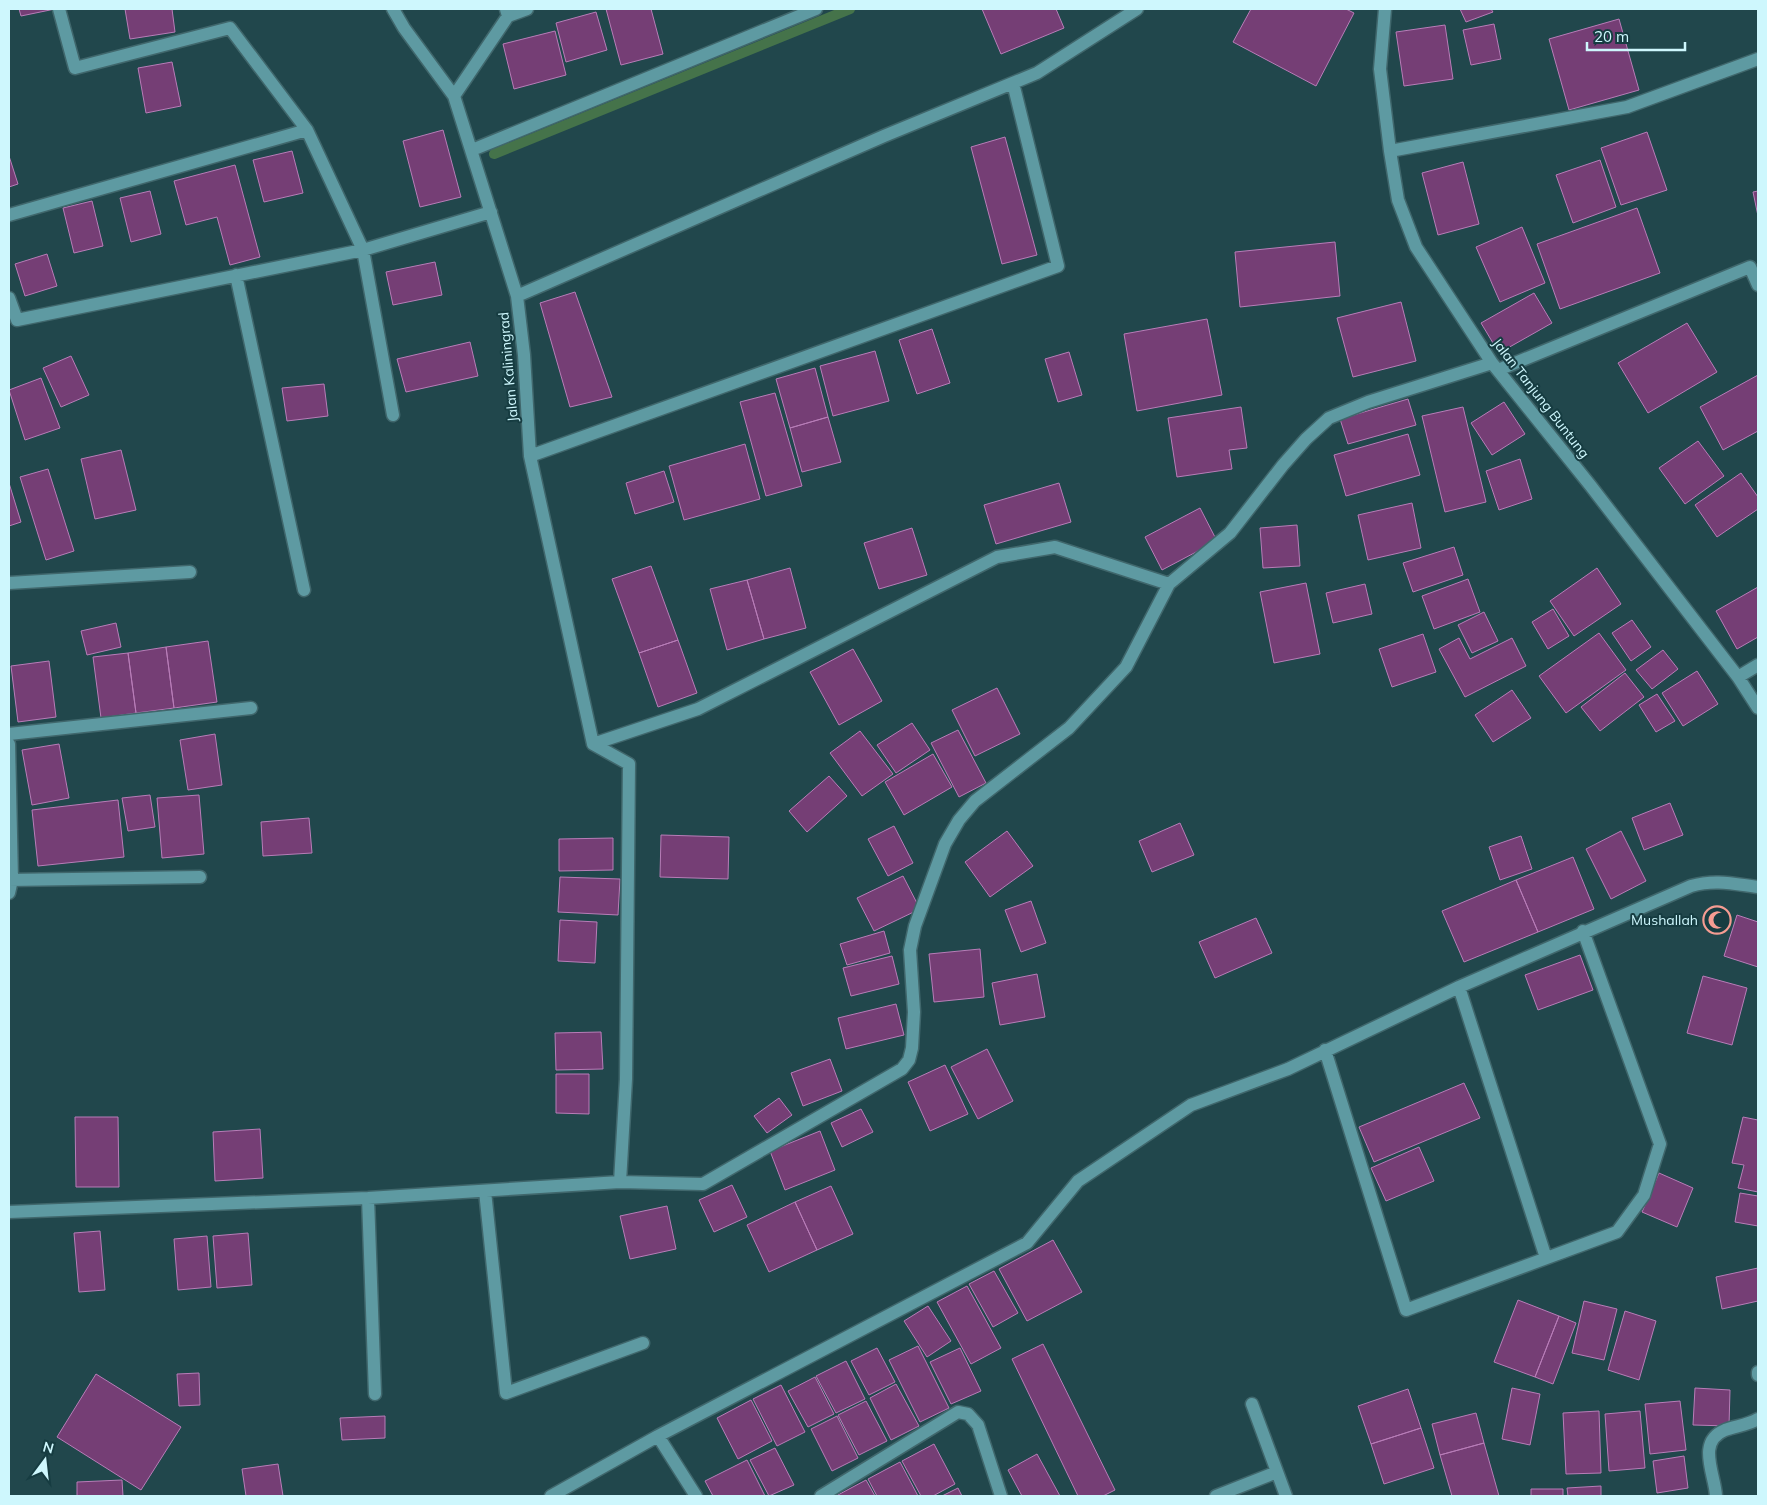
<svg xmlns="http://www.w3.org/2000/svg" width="1767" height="1505" font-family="Mulish,sans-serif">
<rect width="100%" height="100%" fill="#21474c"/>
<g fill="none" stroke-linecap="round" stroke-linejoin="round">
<path stroke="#45734a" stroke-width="10" d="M494,154L850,9"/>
</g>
<path fill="#753e75" stroke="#b87db8" d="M19,9H55L21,16Z
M125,9H172L175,32L130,39Z
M606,9H651L663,54L621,65Z
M982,9H1056L1064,28L1001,54Z
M1251,9H1346L1354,13L1316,86L1233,42Z
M1460,9H1491L1493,12L1466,22Z
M596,12L607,50L566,62L556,23Z
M1619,19L1639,90L1569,110L1549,39Z
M1494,24L1501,59L1471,65L1463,30Z
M1445,25L1453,79L1404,86L1396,32Z
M555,31L566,75L514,89L503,44Z
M172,62L181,106L146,113L138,68Z
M443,130L461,197L420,207L403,141Z
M1647,132L1667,190L1621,205L1601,148Z
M1005,137L1037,255L1002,264L971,147Z
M292,151L303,193L264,202L253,160Z
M9,156L18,184L9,187Z
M1600,160L1616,207L1573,223L1556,175Z
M1463,162L1479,224L1438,235L1422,173Z
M235,165L260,257L230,265L217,217L186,225L174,181Z
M150,191L161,234L131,242L120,198Z
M1758,191V216L1753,192Z
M92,201L103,246L74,253L63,208Z
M1637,208L1660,273L1560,309L1537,244Z
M1522,227L1545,283L1500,302L1476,247Z
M1335,242L1340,296L1240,307L1235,252Z
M47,254L57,286L25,296L15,264Z
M435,262L442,295L393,305L386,272Z
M575,292L612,397L570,407L540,303Z
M1534,293L1552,323L1499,353L1481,323Z
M1401,302L1416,361L1353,377L1337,318Z
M1207,319L1222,395L1137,411L1124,334Z
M1687,323L1717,372L1648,413L1618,363Z
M932,329L950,383L917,394L899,340Z
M470,342L478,376L406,392L397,359Z
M875,351L889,401L833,416L820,366Z
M1069,352L1082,395L1058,402L1045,359Z
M71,356L89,395L61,407L43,368Z
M815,368L828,417L790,428L776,379Z
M1758,375V431L1723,450L1700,407Z
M41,378L60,428L25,440L9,390Z
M324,384L328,416L287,421L282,388Z
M775,393L802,486L766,496L740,402Z
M1408,399L1416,425L1348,444L1340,419Z
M1504,402L1525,434L1492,455L1471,423Z
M1241,407L1247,448L1229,450L1232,469L1177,477L1168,418Z
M1463,407L1486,502L1445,512L1422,416Z
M828,417L841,462L802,472L790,428Z
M1408,434L1420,475L1346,496L1334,455Z
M1698,441L1724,476L1685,504L1659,468Z
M745,444L760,499L684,520L669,466Z
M121,450L136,510L95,519L81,459Z
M1520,459L1532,499L1499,510L1486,471Z
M48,469L74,551L46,560L20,477Z
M664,471L674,502L635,514L626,483Z
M1741,473L1758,497V509L1717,537L1695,505Z
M9,483L21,522L9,526Z
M1059,483L1071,522L996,544L984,505Z
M1412,503L1421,548L1368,560L1358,515Z
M1200,508L1217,541L1162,570L1145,537Z
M1297,525L1300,566L1263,568L1260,528Z
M912,528L927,575L879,589L864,543Z
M1454,547L1463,575L1413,592L1403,563Z
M651,566L678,640L639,653L612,579Z
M790,568L806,628L764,639L747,580Z
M1597,568L1621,604L1574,636L1550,601Z
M1468,579L1480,612L1434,629L1422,596Z
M747,580L764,639L727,650L710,589Z
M1306,583L1320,654L1274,663L1260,592Z
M1365,584L1372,614L1333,623L1326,593Z
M1758,587V637L1737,649L1716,611Z
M1553,609L1569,636L1548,649L1532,622Z
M1484,612L1498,641L1472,653L1458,625Z
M1632,620L1651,647L1631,661L1612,633Z
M116,623L121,647L87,655L81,631Z
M1599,633L1626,670L1566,713L1539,676Z
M1423,634L1436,672L1392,687L1379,649Z
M1459,638L1470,659L1512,638L1526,666L1465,697L1439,649Z
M678,640L697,693L658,707L639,653Z
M208,641L217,702L174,708L166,647Z
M166,647L174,708L136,713L128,653Z
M853,649L882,701L839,725L810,672Z
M1663,650L1678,669L1652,689L1636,670Z
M128,653L136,713L101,718L93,657Z
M49,661L56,717L18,722L11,666Z
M1697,671L1718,704L1683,726L1662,693Z
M1625,673L1644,697L1600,731L1581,707Z
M997,688L1020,734L975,756L952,710Z
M1512,690L1531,718L1493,742L1475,715Z
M1657,694L1675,721L1656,732L1639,705Z
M912,723L930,750L896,773L877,745Z
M958,730L986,783L959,797L931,743Z
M860,731L893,774L862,796L830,753Z
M215,734L222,785L188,790L180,740Z
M59,744L69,798L32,805L22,750Z
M933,754L952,787L904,815L885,782Z
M829,776L847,796L807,832L789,811Z
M150,795L155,827L128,831L122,798Z
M199,795L204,854L162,858L157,798Z
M118,800L124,857L38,866L32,810Z
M1670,803L1683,835L1644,850L1632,818Z
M309,818L312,853L263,856L261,822Z
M1180,823L1194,855L1152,872L1139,841Z
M894,826L913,863L888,876L868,839Z
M1007,831L1033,866L990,897L965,862Z
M1621,831L1646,881L1611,899L1586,849Z
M661,835L729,837L728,879L660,877Z
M1521,836L1532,869L1500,880L1489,847Z
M613,838V870L559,871V839Z
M1573,857L1594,909L1538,932L1516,880Z
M903,876L920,909L874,931L857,898Z
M560,877L620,879L618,915L558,912Z
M1516,880L1538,932L1464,962L1442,911Z
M1031,901L1046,943L1021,952L1005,910Z
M1737,915L1758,922V967L1724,956Z
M1256,918L1272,953L1215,978L1199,942Z
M560,920L597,922L595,963L558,961Z
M884,931L890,953L847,965L840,944Z
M980,949L984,997L934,1002L929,954Z
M1580,955L1593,990L1538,1010L1525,975Z
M892,956L899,984L851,996L843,968Z
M1037,974L1045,1017L1000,1025L992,983Z
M1703,976L1747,988L1732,1045L1687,1033Z
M896,1004L904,1035L846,1049L838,1018Z
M601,1032L603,1069L556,1070L555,1033Z
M987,1049L1013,1101L978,1119L951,1067Z
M830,1059L842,1091L803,1106L791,1073Z
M945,1065L968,1114L930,1131L908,1082Z
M556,1074H589V1114L556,1113Z
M1464,1083L1480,1118L1374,1162L1359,1127Z
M779,1098L792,1115L767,1133L754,1116Z
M861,1109L873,1132L842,1147L831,1123Z
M75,1117H118L119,1187H76Z
M1743,1117L1758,1120V1192L1738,1188L1744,1165L1732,1163Z
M260,1129L263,1178L215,1181L213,1132Z
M820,1131L835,1170L785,1190L770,1151Z
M1419,1147L1434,1181L1386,1201L1371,1168Z
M1659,1173L1693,1188L1677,1227L1642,1212Z
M732,1185L747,1217L714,1232L699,1200Z
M831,1186L853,1234L817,1250L795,1202Z
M1740,1193L1758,1196V1226L1735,1222Z
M795,1202L817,1250L769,1272L747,1225Z
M667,1206L676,1249L630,1259L620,1216Z
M100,1231L105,1290L79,1292L74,1233Z
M248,1233L252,1285L217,1288L213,1236Z
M207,1236L211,1287L178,1290L174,1239Z
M1053,1240L1082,1292L1027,1321L999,1269Z
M1758,1268V1301L1722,1309L1716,1277Z
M994,1271L1018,1313L993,1327L969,1284Z
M967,1286L1001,1348L971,1364L937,1302Z
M1518,1300L1559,1316L1535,1377L1494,1362Z
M1584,1301L1617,1309L1604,1360L1572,1353Z
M928,1306L951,1341L927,1357L904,1321Z
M1625,1311L1656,1321L1639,1380L1608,1370Z
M1559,1316L1576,1323L1553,1384L1535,1377Z
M1043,1344L1115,1490L1103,1496H1078L1012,1359Z
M918,1346L949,1408L920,1422L889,1360Z
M877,1348L895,1382L869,1395L851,1361Z
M960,1348L981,1391L951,1404L930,1362Z
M846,1361L865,1399L836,1413L816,1376Z
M199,1373L200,1405L179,1406L177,1374Z
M96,1374L181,1427L141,1490L57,1437Z
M815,1377L834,1414L808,1427L788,1391Z
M896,1384L919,1426L891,1440L870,1398Z
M781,1385L805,1432L777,1446L753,1399Z
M1512,1388L1540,1394L1530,1445L1502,1439Z
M1695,1388L1730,1390L1729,1426L1693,1425Z
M1408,1389L1421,1428L1371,1444L1358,1406Z
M751,1400L772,1441L738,1459L717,1418Z
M866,1401L887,1441L859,1455L838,1415Z
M1680,1401L1686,1450L1650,1454L1645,1404Z
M1599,1411L1601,1473L1566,1474L1563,1413Z
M1640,1411L1645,1468L1609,1471L1605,1414Z
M1476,1413L1484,1443L1440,1455L1432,1424Z
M385,1416V1438L342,1440L340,1418Z
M837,1416L858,1458L832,1471L811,1429Z
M1421,1428L1434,1468L1384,1484L1371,1444Z
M1484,1443L1499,1496H1452L1440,1455Z
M934,1444L955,1484L933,1496H921L902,1461Z
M775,1448L794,1485L769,1496L750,1460Z
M1037,1454L1060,1496H1022L1008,1470Z
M1684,1456L1688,1488L1657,1493L1653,1461Z
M747,1460L765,1496H713L705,1481Z
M900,1462L918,1496H877L868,1479Z
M278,1464L283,1496H246L242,1469Z
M122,1480L123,1496H77V1482Z
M866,1480L875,1496H836Z
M1601,1486V1496H1568L1567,1488Z
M958,1488L962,1496H942Z
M1531,1489H1563V1496H1531Z"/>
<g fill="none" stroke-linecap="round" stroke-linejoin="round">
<g stroke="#40676c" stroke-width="15">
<path id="minor" d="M59,9L75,68L230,28L307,130L363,250L491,212
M393,9L404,28L454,96L517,296L524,355L530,456L593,744
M1385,9L1380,69L1390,151L1398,200L1416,247L1492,363L1590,485L1738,677L1758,708
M508,16L527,9
M454,96L508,16L506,9
M472,150L816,9
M1390,151L1627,107L1758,59
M9,215L307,130
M236,275L304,590
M517,296L884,136L1037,73L1137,9
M9,298L17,320L363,250L393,415
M1498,370L1750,267L1758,285
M530,456L1058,266L1013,83
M9,583L190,572
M1738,677L1758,665
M9,734L251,708
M9,744L12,880L9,893
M593,744L698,709L997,557L1055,547L1169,584L1230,533L1283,465L1306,439L1329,418L1368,402L1492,363
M593,744L629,764L626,1079L620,1182
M9,880L200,877
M1459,987L1546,1258
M1325,1050L1406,1310L1617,1232L1644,1195L1660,1144L1583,931
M485,1191L506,1393L643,1343
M368,1198L375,1394
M9,1212L368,1198L620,1182L703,1184L902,1069L909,1060L912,1048L914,1012L910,950L915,926L945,844L959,820L975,801L1069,728L1126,667L1169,584
M1758,1372V1375
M1252,1404L1286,1496
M658,1436L696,1496
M551,1496L658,1436L1027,1243L1078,1181L1191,1105L1288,1069L1459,987L1691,886C1715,879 1734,884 1758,887
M821,1496L958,1412L968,1414L978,1425L1001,1496
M1216,1496L1277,1472
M1716,1496C1715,1474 1696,1442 1725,1430C1736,1426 1748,1425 1758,1419"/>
</g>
<use href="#minor" stroke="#5e9aa2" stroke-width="12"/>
</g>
<defs>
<g id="mosque-ring" transform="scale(1.4375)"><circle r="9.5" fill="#163c41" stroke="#f59c92" stroke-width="1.5"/><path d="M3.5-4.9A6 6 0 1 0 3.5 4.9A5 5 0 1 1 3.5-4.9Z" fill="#f59c92"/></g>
</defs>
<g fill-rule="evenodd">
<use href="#mosque-ring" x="1717" y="920"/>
</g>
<g text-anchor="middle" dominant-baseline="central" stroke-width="4" stroke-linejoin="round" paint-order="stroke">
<g font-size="14" fill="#cef7fd" stroke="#163c41">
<text transform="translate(508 367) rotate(-95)">Jalan Kaliningrad</text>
<text transform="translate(1541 398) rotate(52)">Jalan Tanjung Buntung</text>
</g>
<g font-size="14" fill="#cef7fd" stroke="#163c41" text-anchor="end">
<text x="1698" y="920">Mushallah</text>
</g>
</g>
<rect width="1767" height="1505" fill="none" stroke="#cef7fd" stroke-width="20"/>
<g transform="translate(45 1460) rotate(15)" stroke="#163c41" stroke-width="4" paint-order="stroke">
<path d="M0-4L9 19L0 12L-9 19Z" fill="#cef7fd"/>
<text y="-8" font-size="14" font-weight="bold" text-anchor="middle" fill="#cef7fd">N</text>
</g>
<path d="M1587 42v8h98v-8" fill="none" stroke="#cef7fd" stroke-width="2.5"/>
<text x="1594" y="42" font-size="15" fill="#cef7fd" stroke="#163c41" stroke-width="4" paint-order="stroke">20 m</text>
</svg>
